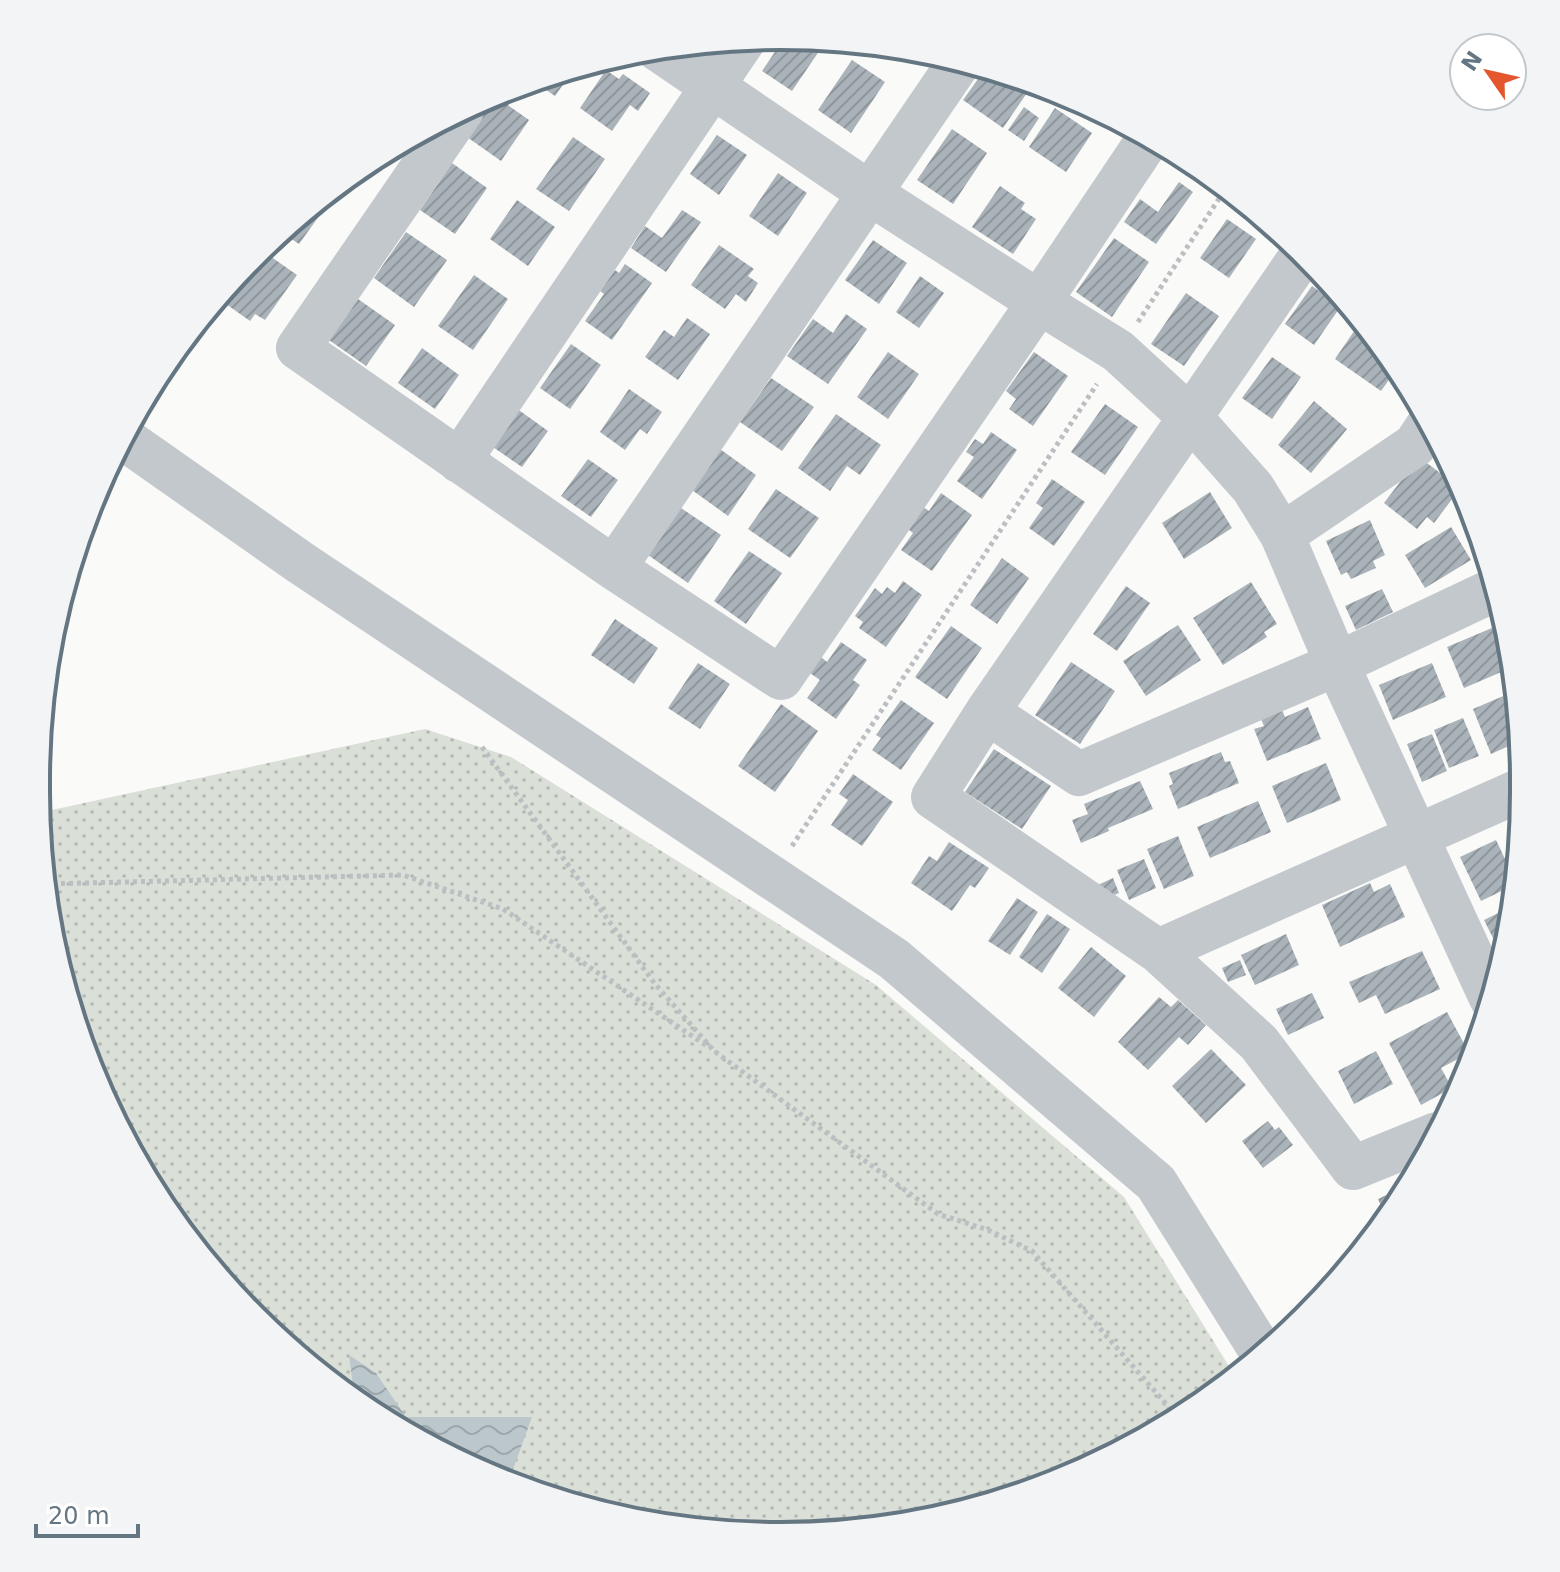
<svg xmlns="http://www.w3.org/2000/svg" width="1560" height="1572" font-family="'DejaVu Sans',sans-serif">
<defs>
<pattern id="green-dots" width="8" height="8" patternUnits="userSpaceOnUse" patternTransform="scale(2)"><rect width="8" height="8" fill="#dadfd7"/><path d="M2 2h.1M6 6h.1" fill="none" stroke="#b4b9b4" stroke-width="1.8" stroke-linecap="round"/></pattern>
<pattern id="water-waves" width="16" height="10" patternUnits="userSpaceOnUse" patternTransform="scale(2)"><rect width="16" height="10" fill="#bbc7cb"/><path d="M0 5q4-4 8 0t8 0" fill="none" stroke="#9ca6aa"/></pattern>
<pattern id="building-hatch" width="6" height="6" patternUnits="userSpaceOnUse" patternTransform="scale(2)"><rect width="6" height="6" fill="#aab3b9"/><path d="M-1 1l2-2M0 6l6-6M5 7l2-2" fill="none" stroke="#8e969c"/></pattern>
</defs>
<rect width="100%" height="100%" fill="#fafaf8"/>
<path fill="url(#green-dots)" d="M425,729L511,757L876,985L1124,1197L1235,1376L1194,1410L1065,1479L926,1522L780,1536L635,1522L496,1480L367,1411L254,1318L162,1206L93,1077L50,938L38,813Z"/>
<path fill="url(#water-waves)" d="M349,1355L376,1373L406,1417H532L508,1483L496,1480L367,1411L355,1401Z"/>
<path fill="url(#building-hatch)" d="M785,37L826,41L792,91L762,71Z
M882,46L910,49L903,60Z
M852,60L885,82L851,133L818,110Z
M574,69L555,96L533,81L539,79Z
M606,70L619,79L623,74L650,93L638,111L630,105L612,131L580,108Z
M983,72L994,79L998,73L1033,84L1003,128L963,100Z
M495,96L529,120L501,161L467,137Z
M1024,107L1039,118L1024,141L1008,130Z
M1055,108L1092,133L1066,172L1029,147Z
M952,129L987,153L953,204L917,180Z
M717,135L747,155L719,195L690,174Z
M573,137L605,159L569,211L536,189Z
M452,163L487,188L455,234L420,210Z
M778,173L807,193L778,236L749,216Z
M1179,182L1193,192L1156,244L1124,222L1140,199L1158,212Z
M1000,186L1025,203L1021,209L1036,219L1013,254L972,227Z
M320,200L327,205L299,244L281,232Z
M517,200L555,227L528,266L490,239Z
M682,210L701,222L666,272L631,248L645,226L662,238Z
M1227,219L1256,239L1229,278L1200,258Z
M406,232L447,260L414,307L374,278Z
M1114,238L1149,262L1112,317L1076,292Z
M873,240L907,263L879,304L845,280Z
M719,245L754,269L748,276L758,283L746,302L736,294L725,309L691,285Z
M260,249L297,275L265,320L255,314L250,321L219,299L233,279Z
M625,264L652,283L612,340L585,321L604,294L600,291L615,270L619,273Z
M474,275L508,299L473,350L438,326Z
M920,276L944,293L919,328L896,312Z
M1312,286L1341,306L1314,345L1285,324Z
M1186,293L1219,316L1184,366L1151,344Z
M358,299L395,325L366,366L329,340Z
M846,314L867,329L828,384L787,356L813,319L833,333Z
M687,318L710,334L678,380L645,357L664,330L674,337Z
M1361,321L1398,367L1381,391L1335,359Z
M571,344L601,365L570,409L540,388Z
M422,348L459,375L435,409L398,383Z
M888,352L919,374L888,419L857,397Z
M1034,352L1068,376L1033,426L1009,409L1016,399L1006,391Z
M1272,357L1301,377L1272,419L1242,398Z
M771,378L814,407L782,451L740,422Z
M629,389L662,412L647,434L640,429L625,450L600,432Z
M1314,401L1347,429L1311,473L1278,445Z
M1105,404L1138,427L1105,475L1071,452Z
M516,408L548,431L522,467L490,445Z
M836,414L881,445L860,475L847,466L830,491L798,468Z
M991,432L1017,450L982,499L957,481L974,457L966,452L975,439L983,444Z
M720,449L756,475L728,516L692,490Z
M1419,457L1440,473L1446,464L1454,471L1462,486L1434,523L1427,517L1417,529L1384,503Z
M588,459L618,480L591,517L561,496Z
M1052,479L1085,502L1054,546L1029,528L1043,508L1036,503Z
M776,489L819,518L790,558L748,529Z
M1210,492L1232,528L1184,559L1162,523Z
M941,493L972,515L932,571L901,550L913,533L904,526L919,504L929,511Z
M681,508L721,535L688,583L648,555Z
M1472,509L1476,525L1482,544L1460,520Z
M1370,520L1385,555L1373,561L1376,568L1351,579L1347,572L1341,575L1326,541Z
M1451,527L1471,560L1425,588L1405,555Z
M749,551L782,573L746,624L714,601Z
M1002,558L1029,578L997,624L970,605Z
M903,581L922,595L886,647L859,628L863,622L855,616L875,588L882,594L887,587L895,593Z
M1251,582L1277,624L1264,632L1267,637L1223,665L1193,618Z
M1126,586L1150,603L1117,651L1093,634Z
M1382,589L1393,612L1356,630L1345,606Z
M615,619L658,648L634,684L591,655Z
M1178,625L1201,660L1146,696L1123,661Z
M951,626L982,648L947,699L915,677Z
M1492,628L1499,646L1510,641L1513,667L1464,688L1447,647Z
M841,642L867,660L853,680L860,685L836,719L807,698L820,680L810,673L821,657L827,662Z
M1071,662L1115,691L1080,744L1035,715Z
M698,663L730,684L700,729L668,708Z
M1432,663L1446,697L1393,720L1379,685Z
M1515,691L1520,741L1491,754L1473,709Z
M901,700L934,723L901,770L872,750L881,738L876,735Z
M781,704L818,731L775,792L738,766Z
M1308,707L1321,739L1267,761L1254,729L1264,726L1261,719L1282,710L1285,717Z
M1463,718L1479,756L1449,768L1434,730Z
M1432,734L1447,771L1422,782L1407,744Z
M994,749L1051,786L1022,829L965,792Z
M1221,752L1225,762L1230,761L1239,783L1178,809L1169,786L1173,784L1169,773Z
M1326,763L1341,800L1287,823L1272,786Z
M853,774L893,802L862,846L831,825L848,800L839,794Z
M1140,781L1153,809L1108,828L1109,831L1081,843L1072,820L1088,814L1084,804Z
M1258,801L1271,832L1210,858L1197,827Z
M1178,836L1194,876L1164,889L1147,849Z
M1496,840L1515,880L1514,885L1481,901L1460,857Z
M949,842L989,868L975,888L970,885L952,911L911,883L929,856L937,861Z
M1144,859L1156,888L1129,900L1117,870Z
M1113,878L1119,893L1104,899L1098,885Z
M1370,883L1374,892L1390,884L1405,917L1340,947L1322,905Z
M1017,898L1038,912L1010,955L988,941Z
M1513,906L1510,937L1503,958L1484,920Z
M1047,914L1070,929L1042,973L1019,957Z
M1286,934L1299,965L1255,985L1241,955Z
M1091,947L1126,976L1094,1017L1058,988Z
M1422,951L1440,989L1385,1014L1376,995L1359,1003L1349,982Z
M1240,960L1246,975L1228,982L1222,968Z
M1312,993L1324,1018L1288,1035L1276,1009Z
M1159,997L1171,1007L1178,1000L1206,1025L1188,1045L1179,1037L1148,1070L1118,1042Z
M1447,1012L1469,1053L1441,1068L1452,1088L1421,1105L1389,1043Z
M1211,1049L1246,1085L1206,1123L1172,1086Z
M1376,1051L1393,1084L1354,1104L1338,1071Z
M1268,1121L1275,1130L1279,1127L1293,1145L1263,1168L1242,1141Z
M1410,1184L1399,1205L1387,1219L1378,1199Z"/>
<g fill="none" stroke-linecap="round" stroke-linejoin="round">
<path stroke="#bbbfc2" stroke-width="5" stroke-dasharray="4 4" stroke-linecap="butt" d="M1138,322L1226,188
M482,747L655,984L714,1051L938,1214L988,1230L1032,1251L1167,1405L1175,1421
M792,846L1097,384
M45,884L403,875L503,909L707,1046"/>
<path stroke="#c3c8cc" stroke-width="44" d="M462,110L298,348L614,568L781,678L1039,302L871,194L656,48
M1149,138L1039,302L1118,351L1191,418L1253,488L1282,535L1337,664L1491,998
M1304,252L987,712L933,797L1158,951L1259,1043L1353,1168L1437,1134
M123,438L301,563L894,959L1156,1183L1263,1354
M459,461L744,40
M1282,535L1415,445L1429,424
M614,568L960,61
M987,712L1079,774L1337,664L1496,589
M1158,951L1523,789"/>
</g>
<path d="M0 0H1560V1572H0ZM780 50H780A730 730 0 0 1 1510 780V792A730 730 0 0 1 780 1522H780A730 730 0 0 1 50 792V780A730 730 0 0 1 780 50Z" fill="#f3f4f5" fill-rule="evenodd"/>
<path fill="none" stroke="#657683" stroke-width="4" d="M780 50H780A730 730 0 0 1 1510 780V792A730 730 0 0 1 780 1522H780A730 730 0 0 1 50 792V780A730 730 0 0 1 780 50Z"/>
<g transform="translate(1488 72) rotate(304)"><circle r="38" fill="#ffffff" stroke="#c1c8cd" stroke-width="2"/>
<path d="M0-6L14 30L0 20L-14 30Z" fill="#e4572e"/>
<text y="-12" font-size="22" font-weight="bold" text-anchor="middle" fill="#657683">N</text>
</g>
<path d="M36 1524v12h102v-12" fill="none" stroke="#657683" stroke-width="4"/>
<text x="48" y="1524" font-size="24" fill="#657683" stroke="#ffffff" stroke-width="6" paint-order="stroke">20 m</text>
</svg>
